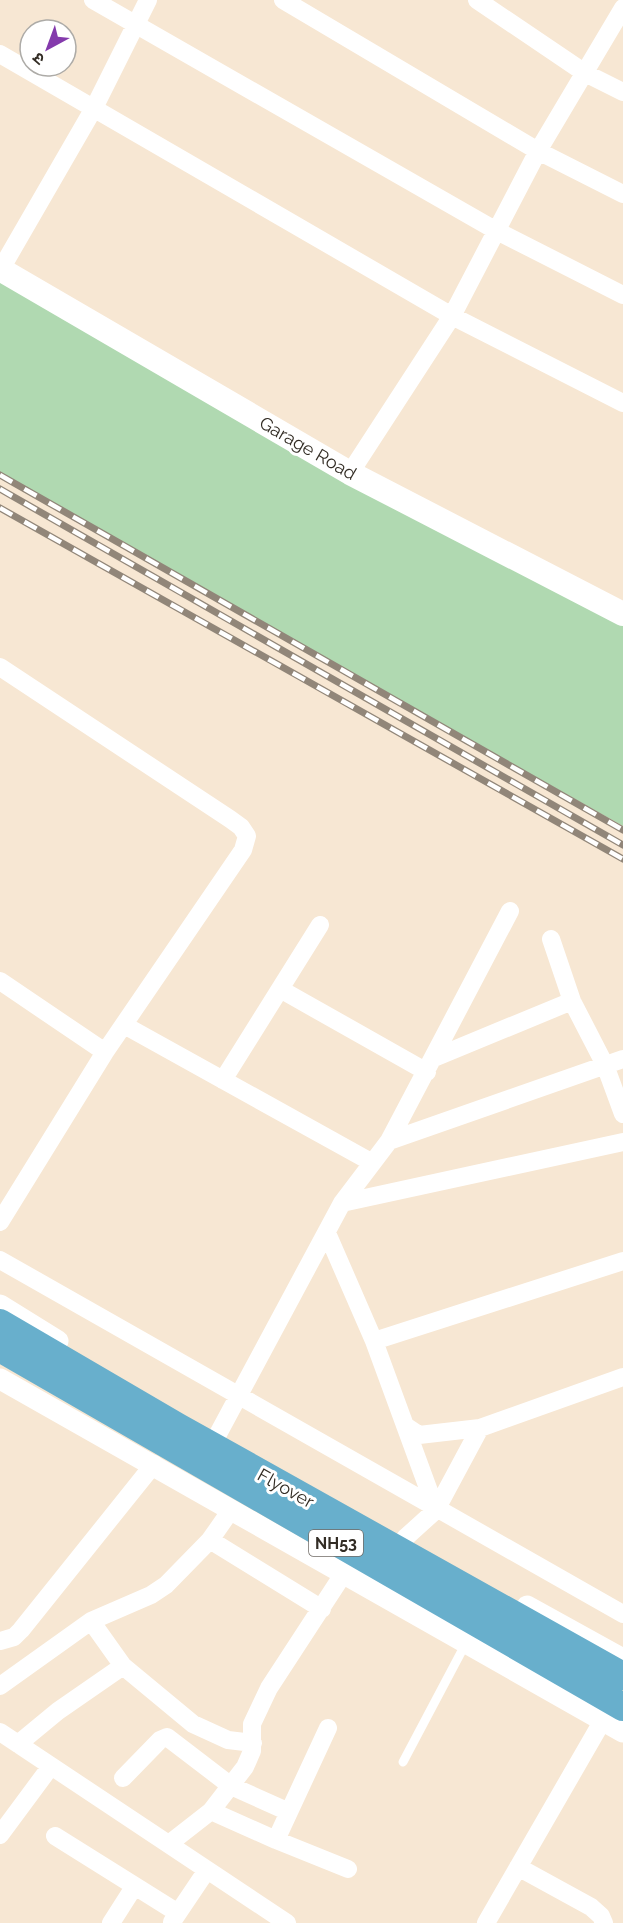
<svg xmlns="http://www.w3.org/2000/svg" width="623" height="1923" font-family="Raleway,'Noto Sans Devanagari',sans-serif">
<rect width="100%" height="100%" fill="#f7e7d3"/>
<path fill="#b0d9b1" d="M0,269L623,614V826L193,585L0,473Z"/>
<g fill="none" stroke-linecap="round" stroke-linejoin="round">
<path stroke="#fff" stroke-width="9" d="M403,1762L466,1643"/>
<path stroke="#fff" stroke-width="18" d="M93,0L495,230L623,295
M283,0L538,151L623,194
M477,0L585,73L623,92
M0,54L452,316L623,403
M1,269L94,108L148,0
M350,473L452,316L538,151L623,8
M0,667L230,819L241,827L247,836L243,850L105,1052L0,1222
M551,939L572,1001L605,1065L623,1114
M0,981L105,1052
M280,989L427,1072
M124,1025L371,1162
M434,1058L572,1001
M223,1080L320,925
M389,1141L623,1059
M342,1203L623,1142
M327,1233L374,1341L436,1510
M0,1260L623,1614
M374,1341L623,1261
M407,1427L419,1435L480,1428
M218,1434L342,1203L389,1141L510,911
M405,1538L436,1510L480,1428L623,1377
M210,1540L322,1609
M91,1621L123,1666L193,1724L228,1740L253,1743
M0,1641L14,1637L21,1630L154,1464
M0,1686L91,1621L151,1595L166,1585L210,1540L231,1510
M0,1732L287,1923
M18,1744L58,1711L123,1666
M123,1778L160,1740L167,1737L231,1786L289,1812
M211,1811L276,1840L328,1728
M0,1835L51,1766
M55,1836L178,1913
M276,1840L348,1869
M170,1843L211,1811L245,1767L252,1751V1724L269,1688L344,1573
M518,1867L591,1907L601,1916L604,1923
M172,1922L207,1870
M111,1923L134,1887
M486,1923L603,1720"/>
<path stroke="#fff" stroke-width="21" d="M0,1305L58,1341
M0,1379L623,1732
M527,1606L623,1659"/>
<path stroke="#fff" stroke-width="24" d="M0,269L350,473L623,614"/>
<path stroke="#68afcc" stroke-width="28" d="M0,1323L178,1427L623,1676
M0,1348L623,1707"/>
<g stroke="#918679" stroke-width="7">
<path id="rail" d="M0,475L623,830
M0,489L623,845
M0,508L623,859"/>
</g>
<use href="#rail" stroke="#fff" stroke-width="4.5" stroke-dasharray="14" stroke-linecap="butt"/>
</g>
<g text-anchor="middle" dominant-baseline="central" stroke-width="6" stroke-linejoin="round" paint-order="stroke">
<rect fill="#fff" stroke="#706b66" stroke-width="1.5" x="309" y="1530" width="54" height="26" rx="4.5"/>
<g font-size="16" font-weight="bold" fill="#322c24">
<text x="336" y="1543">NH53</text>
</g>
<g font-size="18" fill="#322c24" stroke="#fff">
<text transform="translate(308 448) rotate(30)">Garage Road</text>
<text transform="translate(286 1488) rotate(29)">Flyover</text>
</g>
</g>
<g transform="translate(48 48) rotate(221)"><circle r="28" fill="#ffffff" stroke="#adaba7" stroke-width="1.5"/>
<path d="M0-4.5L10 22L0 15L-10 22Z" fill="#843aac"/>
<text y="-9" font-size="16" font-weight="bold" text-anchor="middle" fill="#322c24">उ</text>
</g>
</svg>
